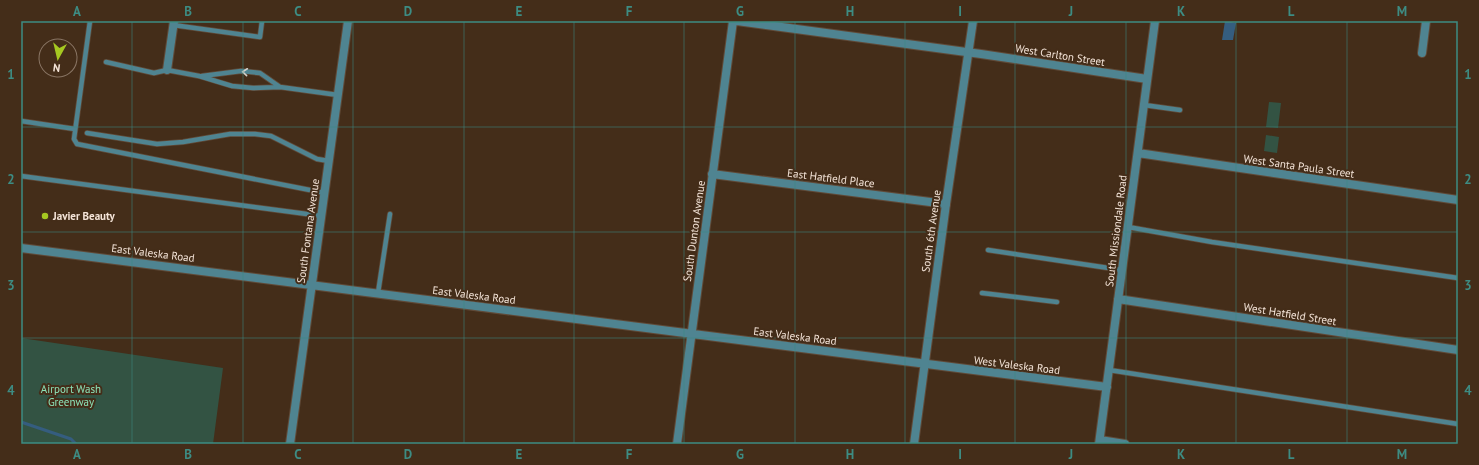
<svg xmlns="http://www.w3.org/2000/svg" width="1479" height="465" font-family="'PT Sans',sans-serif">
<rect width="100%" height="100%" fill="#442d19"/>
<path fill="#335343" d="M1269,102L1281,103L1278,128L1266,127Z
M1266,135L1279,137L1277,153L1264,151Z
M21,338L223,368L213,444H21Z"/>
<path fill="#355d7f" d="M1225,21L1236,23L1233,40H1222Z"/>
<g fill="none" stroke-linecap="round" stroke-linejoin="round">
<path stroke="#355d7f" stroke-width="3" d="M21,422L71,439L76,444"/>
<g stroke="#604a38" stroke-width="6">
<path id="service" d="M90,21L74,139L77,144L325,193
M173,25L260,37L262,21
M106,62L154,73L167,70L199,76L232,86L253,88L280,87L338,95
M202,76L241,71L260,73L280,87
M1144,105L1180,110
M21,121L75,129
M87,133L157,144L183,142L230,134H255L271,136L317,159L329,161
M21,176L322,216
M1128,227L1212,242L1458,278
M988,250L1122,270
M378,293L390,214
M982,293L1057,302
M1109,370L1458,424"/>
</g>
<g stroke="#604a38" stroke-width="10">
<path id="minor" d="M737,21L981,54L1147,79
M1422,53L1426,21
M167,70L174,21
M1138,153L1458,200
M712,174L946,204
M21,248L1107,387
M1118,299L1458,350
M1100,440L1125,444
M290,444L348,21
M677,444L733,21
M1099,444L1155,21"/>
</g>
<g stroke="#604a38" stroke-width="10">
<path id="tertiary" d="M914,444L946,204L973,21"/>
</g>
<use href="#service" stroke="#4f8491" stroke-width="4.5"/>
<use href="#minor" stroke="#4f8491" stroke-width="8"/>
<use href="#tertiary" stroke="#4f8491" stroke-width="8"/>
</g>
<defs><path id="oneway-chevron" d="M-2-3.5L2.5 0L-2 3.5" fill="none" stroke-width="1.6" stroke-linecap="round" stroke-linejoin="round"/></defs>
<use stroke="#d3d1ca" href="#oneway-chevron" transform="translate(245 72) rotate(-174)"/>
<path fill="none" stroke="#3d8c83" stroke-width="1" stroke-opacity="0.55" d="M132,21V444M243,21V444M353,21V444M464,21V444M574,21V444M684,21V444M795,21V444M905,21V444M1015,21V444M1126,21V444M1236,21V444M1347,21V444M21,127H1458M21,232H1458M21,338H1458"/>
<circle fill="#a6c821" stroke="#442d19" stroke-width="1.5" cx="45" cy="216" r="4"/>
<g text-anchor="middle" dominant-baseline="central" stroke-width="4" stroke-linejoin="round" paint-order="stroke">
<g font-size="11" fill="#f4e4d8" stroke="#442d19">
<text transform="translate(1060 55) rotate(9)">West Carlton Street</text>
<text transform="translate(1299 166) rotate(8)">West Santa Paula Street</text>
<text transform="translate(831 178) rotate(7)">East Hatfield Place</text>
<text transform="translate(308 231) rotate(-82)">South Fontana Avenue</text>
<text transform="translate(694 231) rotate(-82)">South Dunton Avenue</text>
<text transform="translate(931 231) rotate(-82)">South 6th Avenue</text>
<text transform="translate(1116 231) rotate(-83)">South Missiondale Road</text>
<text transform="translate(153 253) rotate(7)">East Valeska Road</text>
<text transform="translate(474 295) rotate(7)">East Valeska Road</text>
<text transform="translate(1290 314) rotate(9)">West Hatfield Street</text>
<text transform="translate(795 336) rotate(7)">East Valeska Road</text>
<text transform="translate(1017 365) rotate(7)">West Valeska Road</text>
</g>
<g font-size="11" font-weight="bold" fill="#f4e4d8" stroke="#442d19" text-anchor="start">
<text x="53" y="216">Javier Beauty</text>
</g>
<g font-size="11" fill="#8ce2b8" stroke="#442d19">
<text x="71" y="389">Airport Wash<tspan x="71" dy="13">Greenway</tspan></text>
</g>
</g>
<rect width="1479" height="465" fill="none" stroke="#442d19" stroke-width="44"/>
<g transform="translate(58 58) rotate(188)"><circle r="19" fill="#442d19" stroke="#8a7665"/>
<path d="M0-3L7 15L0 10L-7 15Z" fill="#a6c821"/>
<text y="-6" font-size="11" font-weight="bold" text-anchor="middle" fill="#f4e4d8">N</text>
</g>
<rect x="22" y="22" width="1435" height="421" fill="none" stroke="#3d8c83" stroke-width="1.5"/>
<g font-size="13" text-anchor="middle" font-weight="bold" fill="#3d8c83">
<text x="77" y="16">A</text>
<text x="188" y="16">B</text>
<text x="298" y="16">C</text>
<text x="408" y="16">D</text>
<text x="519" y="16">E</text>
<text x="629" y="16">F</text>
<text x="740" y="16">G</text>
<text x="850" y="16">H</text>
<text x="960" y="16">I</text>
<text x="1071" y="16">J</text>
<text x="1181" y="16">K</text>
<text x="1291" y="16">L</text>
<text x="1402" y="16">M</text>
<text x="11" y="79">1</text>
<text x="1468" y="79">1</text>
<text x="11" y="184">2</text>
<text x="1468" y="184">2</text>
<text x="11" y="290">3</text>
<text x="1468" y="290">3</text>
<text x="11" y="395">4</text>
<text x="1468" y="395">4</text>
<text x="77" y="459">A</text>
<text x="188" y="459">B</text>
<text x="298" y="459">C</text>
<text x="408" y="459">D</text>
<text x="519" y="459">E</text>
<text x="629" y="459">F</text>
<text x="740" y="459">G</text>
<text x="850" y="459">H</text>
<text x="960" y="459">I</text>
<text x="1071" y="459">J</text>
<text x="1181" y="459">K</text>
<text x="1291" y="459">L</text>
<text x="1402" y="459">M</text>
</g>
</svg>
